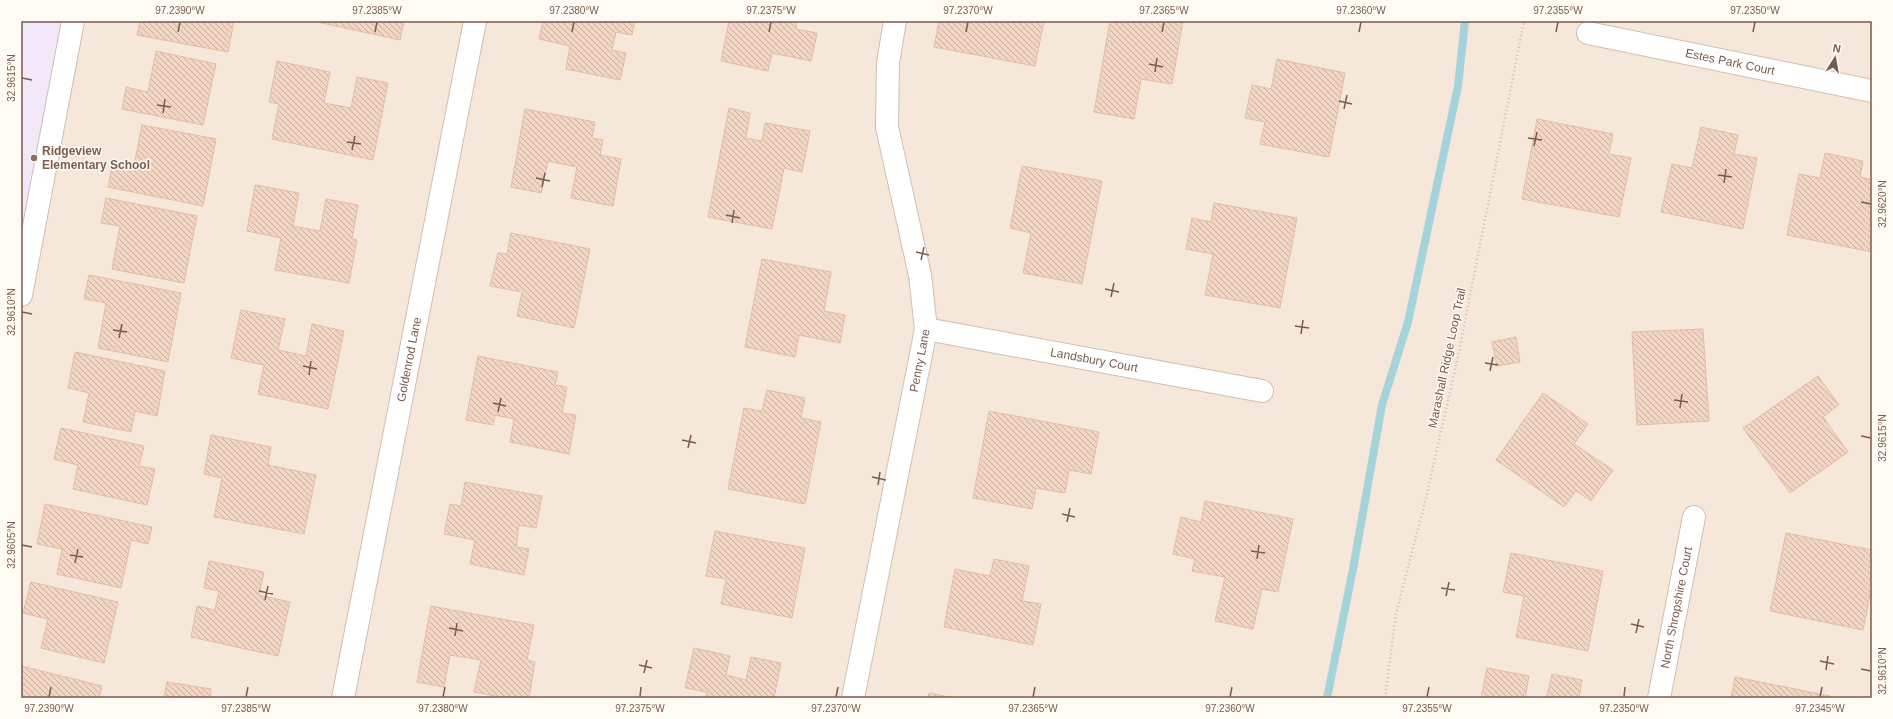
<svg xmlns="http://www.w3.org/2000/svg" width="1893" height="719" font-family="Arial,sans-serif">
<defs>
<pattern id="building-back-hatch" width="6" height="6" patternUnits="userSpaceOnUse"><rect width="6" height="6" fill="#f3d5c3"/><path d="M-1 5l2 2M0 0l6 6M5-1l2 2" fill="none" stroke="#cab0a1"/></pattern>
</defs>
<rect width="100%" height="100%" fill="#fdf6ec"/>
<path fill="#f5e8da" d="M73,21H1872V698H21V295Z"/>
<path fill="#f3e8fa" d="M21,21H73L21,295Z"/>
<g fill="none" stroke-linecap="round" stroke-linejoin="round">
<path stroke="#a5d3da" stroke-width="8" d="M1327,698L1353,569L1382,405L1408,322L1458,86L1465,21"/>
</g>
<path fill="url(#building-back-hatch)" stroke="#e6bba3" d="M140,21H234L228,52L137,35Z
M313,21H404L400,40Z
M543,21H635L632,35L616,32L612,50L626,53L620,80L566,69L570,46L539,39Z
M729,21H797L796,29L817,33L811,61L772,53L768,71L721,61Z
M939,21H1044L1035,66L934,47Z
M1110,21H1183L1172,84L1141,79L1134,119L1094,112Z
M156,51L216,64L203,125L122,109L126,87L148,92Z
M1277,59L1345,73L1329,157L1260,144L1265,122L1245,118L1252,85L1271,89Z
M277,61L330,72L324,103L351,108L357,77L388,83L373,160L272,139L279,104L269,102Z
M729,108L750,113L746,138L762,141L765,123L810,131L802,172L784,168L772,229L708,217Z
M525,109L595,122L592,138L603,140L600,155L621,159L613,206L571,198L577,167L548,161L541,193L511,187Z
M1537,119L1613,134L1609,154L1631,158L1619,217L1522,199Z
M142,125L216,139L203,206L108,187L113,161L134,166Z
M1701,127L1738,135L1734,154L1757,158L1743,229L1661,212L1672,164L1692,168Z
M1825,153L1863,161L1860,177L1872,180V252L1787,235L1799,174L1820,178Z
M1022,166L1102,181L1082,284L1023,273L1031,233L1010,228Z
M255,185L299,193L293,226L320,231L326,199L358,205L352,239L357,240L349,283L275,270L281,238L247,231Z
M106,198L197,216L184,283L112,269L120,226L101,223Z
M1214,203L1297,218L1280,308L1205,295L1213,254L1186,249L1192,218L1211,222Z
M511,233L590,249L574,328L517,316L522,292L490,286L498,253L507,254Z
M762,259L831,272L824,311L845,315L840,343L799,335L795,357L745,347Z
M89,275L181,293L168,362L98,348L106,303L84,299Z
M241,310L285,319L278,350L306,356L312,324L344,331L328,409L258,394L264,365L231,358Z
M1703,329L1709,421L1637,425L1632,332Z
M1516,337L1520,362L1497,366L1492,342Z
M75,352L165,371L157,416L135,411L131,432L83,422L89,393L68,388Z
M478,356L558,372L555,385L567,387L562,413L576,415L569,454L510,442L514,419L495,415L493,425L466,420Z
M1818,376L1839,405L1823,417L1848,452L1790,493L1743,428Z
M767,390L805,398L801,418L821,422L805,504L728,489L744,408L762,411Z
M1543,393L1588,424L1574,444L1613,470L1591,501L1576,491L1564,507L1496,460Z
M989,411L1099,432L1091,474L1069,470L1065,493L1036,488L1032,509L973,498Z
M61,428L144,446L139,466L155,469L147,505L73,489L78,465L54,459Z
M211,435L271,447L268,465L316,475L304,534L214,517L222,478L204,474Z
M465,482L542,496L536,528L519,525L516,547L529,549L524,575L470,564L475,540L444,534L450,504L461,506Z
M1205,501L1293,519L1278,592L1262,589L1253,629L1215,621L1225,577L1192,571L1195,559L1173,554L1181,517L1201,522Z
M45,504L152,527L148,544L131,540L121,588L57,574L62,549L37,544Z
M715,531L805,548L792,618L721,604L726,579L706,576Z
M1786,533L1872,550V585L1863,630L1770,611Z
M1511,553L1603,571L1588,651L1516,637L1524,596L1503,592Z
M994,559L1029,566L1022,601L1041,604L1033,645L944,627L955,569L990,576Z
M209,561L264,572L259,595L290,602L278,656L191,637L197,606L215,610L219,591L204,588Z
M31,582L118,602L104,663L41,648L48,619L23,613Z
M431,606L534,625L527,660L535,662L529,698H506L474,692L481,660L450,655L444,687L417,682Z
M694,648L730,656L726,675L746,680L751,657L781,663L774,698H706L707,692L685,688Z
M21,666L102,686L99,698H21Z
M1487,668L1529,676L1525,698H1481Z
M1552,674L1582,680L1579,698H1560L1547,696Z
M1735,677L1830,696V698H1731Z
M167,682L211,689L210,698H164Z
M929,693L954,698H928Z"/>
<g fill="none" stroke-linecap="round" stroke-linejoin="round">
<g stroke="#d1beb0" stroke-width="24">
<g id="minor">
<path id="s1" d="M1588,33L1872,91"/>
<path d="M21,295L73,21"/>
<path id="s2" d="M926,329L1262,391"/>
<path id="s3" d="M343,698L475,21"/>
<path id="s4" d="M853,698L926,329L920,275L887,127L888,63L895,21"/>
<path id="s5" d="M1659,698L1694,517"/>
</g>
</g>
<path stroke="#d9b8a5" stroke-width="2.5" stroke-dasharray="1 3" stroke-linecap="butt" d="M1385,698L1396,614L1426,498L1459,352L1524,21"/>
<use href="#minor" stroke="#fff" stroke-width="22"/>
</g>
<path fill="none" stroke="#7a5c4d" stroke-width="1.5" d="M178,32L180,22M375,32L377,22M572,32L574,22M769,32L771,22M966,32L968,22M1162,32L1164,22M1359,32L1361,22M1556,32L1558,22M1753,32L1755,22M1149,64L1163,67M1155,72L1157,58M22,78L32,80M1339,101L1352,104M157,105L171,107M1344,109L1347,95M163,113L165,99M1528,138L1542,140M347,142L361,144M1534,146L1537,132M352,150L355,136M1718,175L1732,177M536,178L550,181M1724,183L1726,169M542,187L545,173M1861,202L1871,204M726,215L740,218M732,223L734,210M916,252L929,255M921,260L924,247M1105,289L1119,292M1111,297L1114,283M22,312L32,314M1295,326L1309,328M113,330L127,332M1301,334L1303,320M119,338L122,324M1485,363L1498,365M303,366L317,369M1490,371L1493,357M309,375L311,361M1674,400L1688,402M493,403L506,406M1680,408L1682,394M498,412L501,398M1861,436L1871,438M682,440L696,443M688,448L691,435M872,477L886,480M878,485L880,472M1062,514L1075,517M1067,522L1070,508M22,545L32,547M1251,551L1265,553M70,555L83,557M1257,559L1259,545M75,563L78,549M1441,588L1455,590M259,591L273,594M1446,596L1449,582M265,600L268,586M1631,624L1644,627M449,628L463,631M1636,633L1639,619M455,636L457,623M1820,661L1834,664M639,665L652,668M1861,669L1871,671M1826,670L1828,656M644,673L647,660M49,697L51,687M246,697L248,687M443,697L445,687M640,697L641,687M836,697L838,687M1033,697L1035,687M1230,697L1232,687M1427,697L1429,687M1624,697L1625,687M1820,697L1822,687"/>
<circle fill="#8d6e63" stroke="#fffaf3" stroke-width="1.5" cx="34" cy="158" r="4"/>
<g text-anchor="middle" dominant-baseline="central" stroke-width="3" stroke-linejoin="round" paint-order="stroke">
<g font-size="12" fill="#7a5c4d" stroke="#fffaf3">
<text stroke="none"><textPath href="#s1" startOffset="145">Estes Park Court</textPath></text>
<text transform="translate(1447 358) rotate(-78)">Marashall Ridge Loop Trail</text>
<text stroke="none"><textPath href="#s3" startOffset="345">Goldenrod Lane</textPath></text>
<text stroke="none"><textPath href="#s4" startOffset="344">Penny Lane</textPath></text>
<text stroke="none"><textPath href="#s2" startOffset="171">Landsbury Court</textPath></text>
<text stroke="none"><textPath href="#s5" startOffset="92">North Shropshire Court</textPath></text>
</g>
<g font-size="12" font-weight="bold" fill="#785e54" stroke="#fffaf3" text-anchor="start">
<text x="42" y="151">Ridgeview<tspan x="42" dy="14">Elementary School</tspan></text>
</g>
</g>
<rect width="1893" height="719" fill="none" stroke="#fffaf3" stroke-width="44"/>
<g transform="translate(1835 58) rotate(11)" stroke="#fffaf3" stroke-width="3" paint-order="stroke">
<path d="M0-3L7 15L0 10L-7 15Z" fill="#7a5c4d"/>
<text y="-6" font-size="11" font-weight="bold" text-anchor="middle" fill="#7a5c4d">N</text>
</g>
<rect x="22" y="22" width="1849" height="675" fill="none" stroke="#7a5c4d" stroke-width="1.5"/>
<g font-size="10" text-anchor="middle" fill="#7a5c4d">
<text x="180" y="14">97.2390°W</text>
<text x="377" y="14">97.2385°W</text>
<text x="574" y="14">97.2380°W</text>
<text x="771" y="14">97.2375°W</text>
<text x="968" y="14">97.2370°W</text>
<text x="1164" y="14">97.2365°W</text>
<text x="1361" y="14">97.2360°W</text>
<text x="1558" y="14">97.2355°W</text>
<text x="1755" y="14">97.2350°W</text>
<text transform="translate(11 78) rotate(-90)" y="4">32.9615°N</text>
<text transform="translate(1882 204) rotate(-90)" y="4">32.9620°N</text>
<text transform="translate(11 312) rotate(-90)" y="4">32.9610°N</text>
<text transform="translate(1882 438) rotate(-90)" y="4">32.9615°N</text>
<text transform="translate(11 545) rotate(-90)" y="4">32.9605°N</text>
<text transform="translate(1882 671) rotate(-90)" y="4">32.9610°N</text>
<text x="49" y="712">97.2390°W</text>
<text x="246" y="712">97.2385°W</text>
<text x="443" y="712">97.2380°W</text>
<text x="640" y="712">97.2375°W</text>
<text x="836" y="712">97.2370°W</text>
<text x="1033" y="712">97.2365°W</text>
<text x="1230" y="712">97.2360°W</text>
<text x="1427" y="712">97.2355°W</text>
<text x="1624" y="712">97.2350°W</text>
<text x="1820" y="712">97.2345°W</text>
</g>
</svg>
